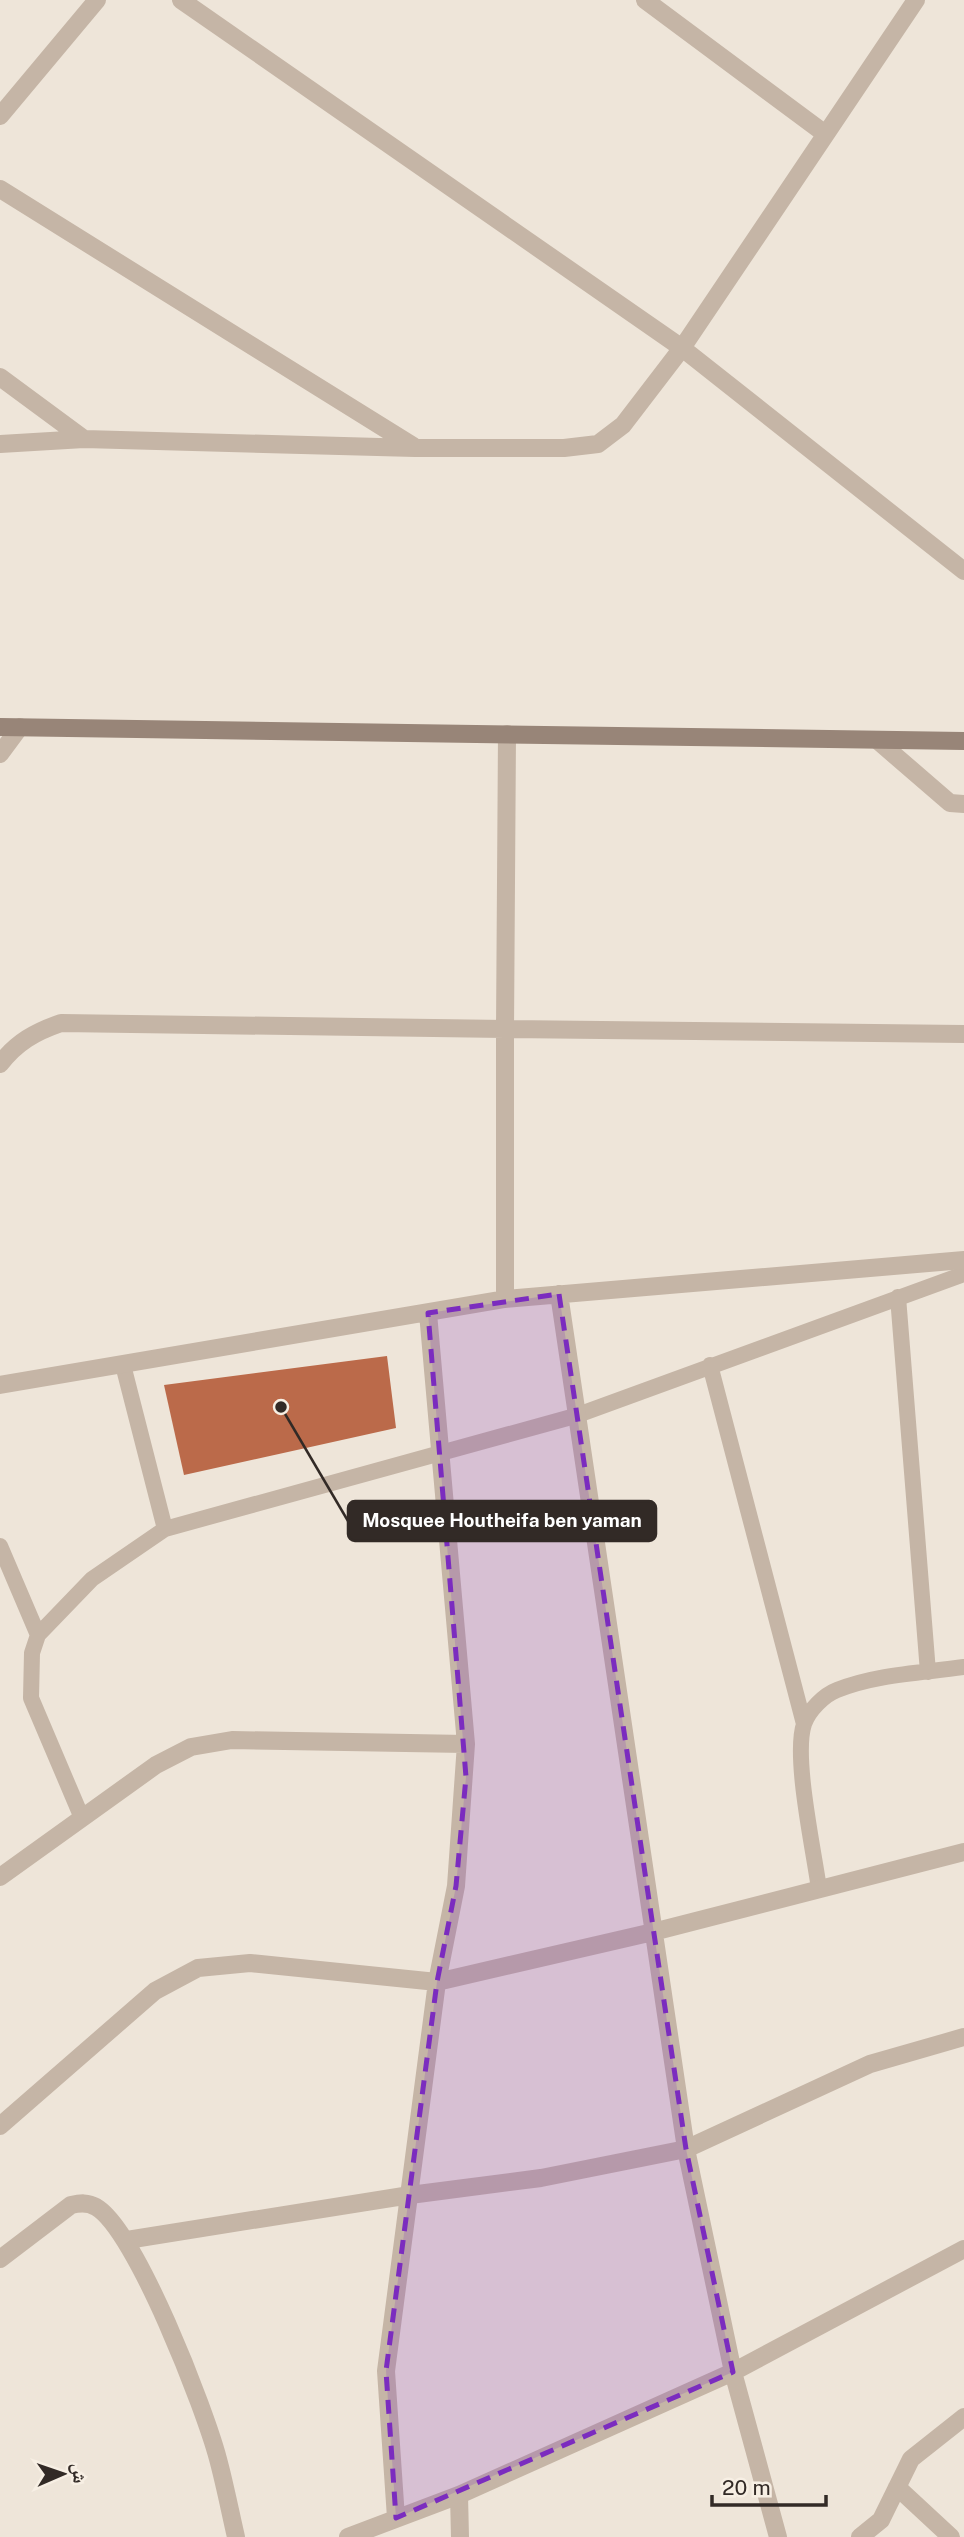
<svg xmlns="http://www.w3.org/2000/svg" width="964" height="2537" font-family="'Public Sans','Noto Naskh Arabic',sans-serif">
<rect width="100%" height="100%" fill="#eee5d9"/>
<path fill="#bb6a4a" d="M387,1356L396,1428L184,1475L164,1385Z"/>
<g fill="none" stroke-linecap="round" stroke-linejoin="round">
<path stroke="#c5b5a6" stroke-width="16" d="M898,1297L928,1672
M123,1365L165,1529
M710,1365L804,1724
M0,1546L38,1635
M82,1818L31,1698L32,1653L38,1635L92,1579L165,1529L575,1416L964,1274
M819,1889C814,1851 793,1757 804,1724C809,1710 824,1695 837,1690C877,1674 922,1673 964,1667"/>
<path stroke="#c5b5a6" stroke-width="18" d="M181,0L682,348L964,571
M645,0L824,133
M0,116L97,0
M0,189L413,446
M0,377L84,439
M0,444L84,439L415,448H564L598,444L623,425L682,348L916,0
M507,734L505,1029L964,1034
M877,740L950,803L964,804
M0,754L20,727
M0,1064C17,1042 35,1032 61,1023L505,1029V1299
M559,1294L686,2149L733,2372L778,2537
M0,1385L505,1299L964,1260
M0,1877L156,1765L191,1747L232,1740L466,1744
M0,2126L155,1991L198,1968L250,1963L437,1982L653,1932L964,1852
M127,2240L410,2195L541,2178L686,2149L870,2064L964,2037
M0,2259L71,2205C80,2203 88,2202 96,2207C136,2230 205,2410 218,2459C225,2485 230,2511 236,2537
M897,2487L951,2537
M459,2495L460,2537
M396,2518L386,2371L437,1982L456,1886L466,1744L428,1313
M348,2537L459,2495L733,2372L964,2249
M860,2537L881,2520L911,2459L964,2417"/>
<path stroke="#988578" stroke-width="18" d="M0,727L964,741"/>
</g>
<path fill="#7b2cbf" fill-opacity="0.2" stroke="#7b2cbf" stroke-width="5" stroke-dasharray="14 9" stroke-linejoin="round" d="M559,1294L686,2149L733,2372L396,2518L386,2371L437,1982L456,1886L466,1777L428,1313Z"/>
<path fill="none" stroke="#322a26" stroke-width="2.5" d="M281 1407L348 1521"/>
<circle fill="#322a26" stroke="#f7efe4" stroke-width="2.5" cx="281" cy="1407" r="7"/>
<rect fill="#322a26" stroke="#322a26" stroke-width="2.5" x="348" y="1501" width="308" height="40" rx="7"/>
<g font-size="19" text-anchor="middle" font-weight="bold" fill="#fff">
<text x="502" y="1527">Mosquee Houtheifa ben yaman</text>
</g>
<g transform="translate(63 2474) rotate(88)" stroke="#f7efe4" stroke-width="5" paint-order="stroke">
<path d="M0-5L12 26L0 18L-12 26Z" fill="#322a26"/>
<text y="-10" font-size="19" font-weight="bold" text-anchor="middle" fill="#322a26">ش</text>
</g>
<path d="M712 2495v10h114v-10" fill="none" stroke="#322a26" stroke-width="3.5"/>
<text x="722" y="2495" font-size="21" fill="#322a26" stroke="#f7efe4" stroke-width="5" paint-order="stroke">20 m</text>
</svg>
